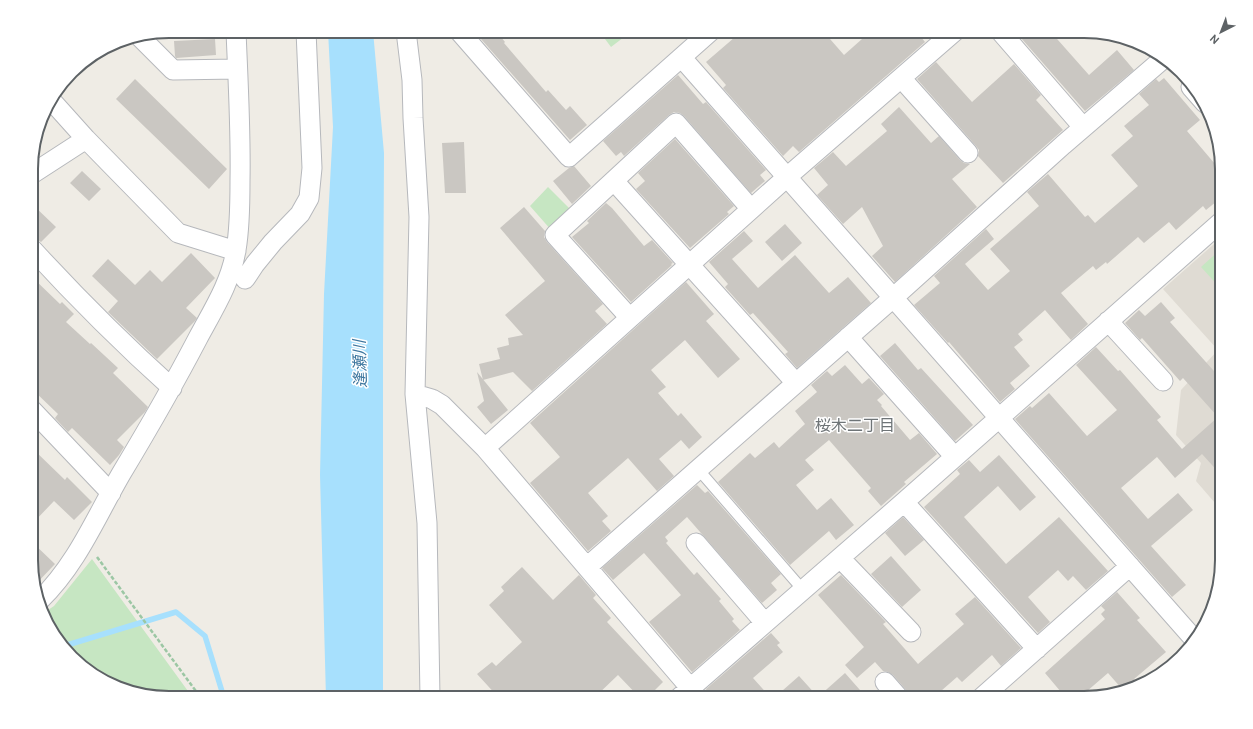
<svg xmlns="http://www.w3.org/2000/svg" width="1253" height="729" font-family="Cabin,'Noto Sans JP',sans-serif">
<defs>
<pattern id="cemetery-stones" width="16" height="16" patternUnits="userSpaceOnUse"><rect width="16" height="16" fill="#c6e6c2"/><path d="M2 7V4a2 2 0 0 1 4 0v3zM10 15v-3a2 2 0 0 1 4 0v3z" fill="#a4bea1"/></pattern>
</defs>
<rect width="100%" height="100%" fill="#efece5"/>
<path fill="#dfdbd3" d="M1222,237V511L1196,481L1201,463L1176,435L1181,390L1218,350L1163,289Z"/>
<path fill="url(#cemetery-stones)" d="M599,31H632L611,47Z"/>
<path fill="#c6e6c2" d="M548,187L573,212L552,231L530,206Z
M1222,248V290L1201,267Z
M92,559L193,698H168L100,679L54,637L45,612L54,606Z"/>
<path fill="#a7e0fd" d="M328,31H373L384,153L383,347V698H326L320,475L324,294L333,127Z"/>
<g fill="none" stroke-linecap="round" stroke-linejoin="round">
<path stroke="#a7e0fd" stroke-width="5.5" d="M64,646L176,612L205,636L224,698"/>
</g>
<path fill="#cac7c2" d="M474,31H496L505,42L504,43L546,92L548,90L566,110L570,106L587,125L570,140Z
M742,31H761L768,39L777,31H823L844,55L871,31H916L925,42L799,152L793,146L783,156L723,88L726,85L706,62Z
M1015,31H1050L1089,75L1117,50L1134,70L1085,111Z
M215,39L216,55L176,58L175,56L174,41Z
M936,62L972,102L1014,64L1041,95L1036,100L1063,130L1003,183L978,156L979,150L976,146L917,79Z
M678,75L703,104L706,102L766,170L760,175L765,181L751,193L684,116L680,113L674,112L669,115L624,156L621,152L616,156L603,141Z
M1164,78L1200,120L1187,131L1215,164L1221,158L1222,197L1206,210L1203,206L1176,230L1169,222L1144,243L1138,237L1107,264L1106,262L1096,270L1093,266L1061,293L1088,324L1071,340L1045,310L1018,334L1023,340L1014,347L1030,366L1010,383L1015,389L1000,402L949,342L948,343L914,305L940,283L934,276L986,229L994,239L965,264L988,290L1010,271L990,249L1039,206L1027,192L1048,174L1085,217L1088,215L1095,223L1138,186L1111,155L1133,136L1124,126L1149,105L1139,94L1156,79L1159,82Z
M135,79L227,169L209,189L116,99Z
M899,107L931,143L939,136L960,160L964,163L970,164L952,179L977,207L895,282L872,256L883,246L862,207L843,224L817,195L828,185L814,168L833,152L846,166L887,131L881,124Z
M675,139L734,206L727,212L729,214L690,248L636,189L645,181L638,173Z
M464,142L466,193H445L442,143Z
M574,166L591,186L572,204L553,181L569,168Z
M82,171L101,189L89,201L70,183Z
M606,203L612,208L644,246L652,240L673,263L671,264L672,265L631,302L572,237L589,223L587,221Z
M32,204L56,227L41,242L32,235Z
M524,207L545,231L544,237L547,242L603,304L595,311L607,324L532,391L513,372L483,380L479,364L500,359L497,348L509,345L508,338L523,335L505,315L545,281L500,228Z
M785,224L802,243L782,261L765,242Z
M744,231L753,241L732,259L758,288L795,255L829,293L848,277L871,303L797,368L785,354L788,352L753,313L750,315L725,287L728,284L709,262Z
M191,253L215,278L186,308L197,318L195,321L157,359L108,312L118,301L92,276L108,259L135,285L150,270L162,282Z
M32,277L60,304L62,302L74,314L66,322L90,344L91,343L118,368L113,373L148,407L145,412L117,440L124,447L119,455L110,465L72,428L68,432L55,418L58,414L32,389Z
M686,282L714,314L706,321L740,359L718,378L685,340L651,370L666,387L658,393L678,416L681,413L702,437L689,449L681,440L659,459L674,476L657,491L628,458L588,493L608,516L602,521L611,531L588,551L530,483L560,457L530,423Z
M1161,302L1175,318L1170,322L1222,380V476L1202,454L1175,478L1157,457L1121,488L1148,519L1178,493L1193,510L1151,546L1186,585L1172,597L1015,419L1030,406L1032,408L1049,393L1087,436L1117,410L1076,365L1096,347L1118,371L1120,370L1161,417L1157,420L1182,449L1218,417L1183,378L1180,381L1142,338L1140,340L1125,323L1139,310L1145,316Z
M895,343L918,370L921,368L973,425L955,441L880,356Z
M845,365L862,384L869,378L884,394L877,400L882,405L881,406L910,440L919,433L937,454L904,482L906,484L881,506L868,491L871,488L829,440L805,460L814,470L796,485L817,510L831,498L854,525L836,540L829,531L790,565L718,482L750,453L755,458L774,442L779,448L805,424L795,411L817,392L811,385L827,371L832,376Z
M477,372L508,410L491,424L477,407L484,401Z
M32,448L65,480L67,477L92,502L74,520L54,501L32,524Z
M999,455L1036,497L1020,511L998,486L964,517L1006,564L1059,517L1108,571L1086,590L1073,576L1068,581L1058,570L1028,597L1050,622L1038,633L924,507L960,474L957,470L969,460L980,472Z
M697,485L705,493L708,491L781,574L771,583L777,590L762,603L687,517L665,537L668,541L666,543L694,575L697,572L721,599L719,601L734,619L732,621L740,630L692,672L649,622L681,595L644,553L613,580L602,568Z
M903,517L924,540L905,556L885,533Z
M32,542L55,564L35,585L32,578Z
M891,556L921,590L902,607L871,574Z
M522,567L553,600L579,575L596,595L593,598L611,618L607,622L663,682L655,690L663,698H640L618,675L594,698H499L477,674L492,662L496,666L522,642L489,605L504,591L501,587Z
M841,575L886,622L883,624L918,664L964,624L955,614L975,597L1021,648L1001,666L992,655L962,682L957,677L933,698H910L907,691L893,675L888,672L883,671L875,662L857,678L845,665L864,647L818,595Z
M1117,592L1140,618L1137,620L1166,652L1134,679L1138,684L1122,689L1108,673L1079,698H1066L1045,673L1105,619L1101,614L1105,610L1101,606Z
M771,633L780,643L777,645L783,652L753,678L771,698H709L706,689Z
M845,673L867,698H774L799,676L818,697Z"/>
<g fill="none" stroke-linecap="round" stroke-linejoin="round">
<g stroke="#b6b8bc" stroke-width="12">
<path id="lane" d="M698,469L803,590"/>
</g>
<g stroke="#b6b8bc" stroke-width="21">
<path id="street" d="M406,31L412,80L413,118L419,217L415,394L427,523L430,698
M459,31L569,157L711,31
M1000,31L1083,127
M140,37L173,70L237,69
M682,58L1194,639
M902,79L968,153
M1191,87L1205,103
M51,100L86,139L178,233L236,251
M32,174L86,139
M614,181L796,383
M32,249C77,298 123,344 172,388
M245,279L255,264L273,242L300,214L309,198L312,168L306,31
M630,318L555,235L676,123L751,209
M1108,321L1163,381
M848,337L955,457
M415,394L432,399L442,405L485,448L698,697
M32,410L111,493
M485,448L787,177L955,31
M904,502L1037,649
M696,543L765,623
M840,558L911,632
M587,567L894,297L1063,145L1163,59
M40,600C77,564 96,517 121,474C148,429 174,384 198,338C213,310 231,282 236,250C240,227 240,204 240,181C241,131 238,81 236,31
M885,682L899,698
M679,698L904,502L1222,221
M981,698L1130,566"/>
</g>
<path stroke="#9cc7a4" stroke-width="2.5" stroke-dasharray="4 2" stroke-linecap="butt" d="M97,557L201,698"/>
<use href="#lane" stroke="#fff" stroke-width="10"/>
<use href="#street" stroke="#fff" stroke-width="19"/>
</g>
<g text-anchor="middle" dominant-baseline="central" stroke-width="3" stroke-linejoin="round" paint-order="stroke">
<g font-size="16" font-style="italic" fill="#3e779f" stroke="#fff">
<text transform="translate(360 364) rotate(-92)">逢瀬川</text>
</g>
<g font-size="16" fill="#6e7477" stroke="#fff">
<text x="855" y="425">桜木二丁目</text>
</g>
</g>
<path d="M0 0H1253V729H0ZM169 38H1084A131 131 0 0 1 1215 169V560A131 131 0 0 1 1084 691H169A131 131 0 0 1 38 560V169A131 131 0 0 1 169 38Z" fill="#fff" fill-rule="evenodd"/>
<path fill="none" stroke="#5d6265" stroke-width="2" d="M169 38H1084A131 131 0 0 1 1215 169V560A131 131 0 0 1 1084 691H169A131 131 0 0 1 38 560V169A131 131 0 0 1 169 38Z"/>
<g transform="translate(1221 32) rotate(222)" stroke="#ffffff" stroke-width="3" paint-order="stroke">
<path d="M0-3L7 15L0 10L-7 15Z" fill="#5d6265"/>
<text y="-6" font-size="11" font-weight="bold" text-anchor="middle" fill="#5d6265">N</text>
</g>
</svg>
